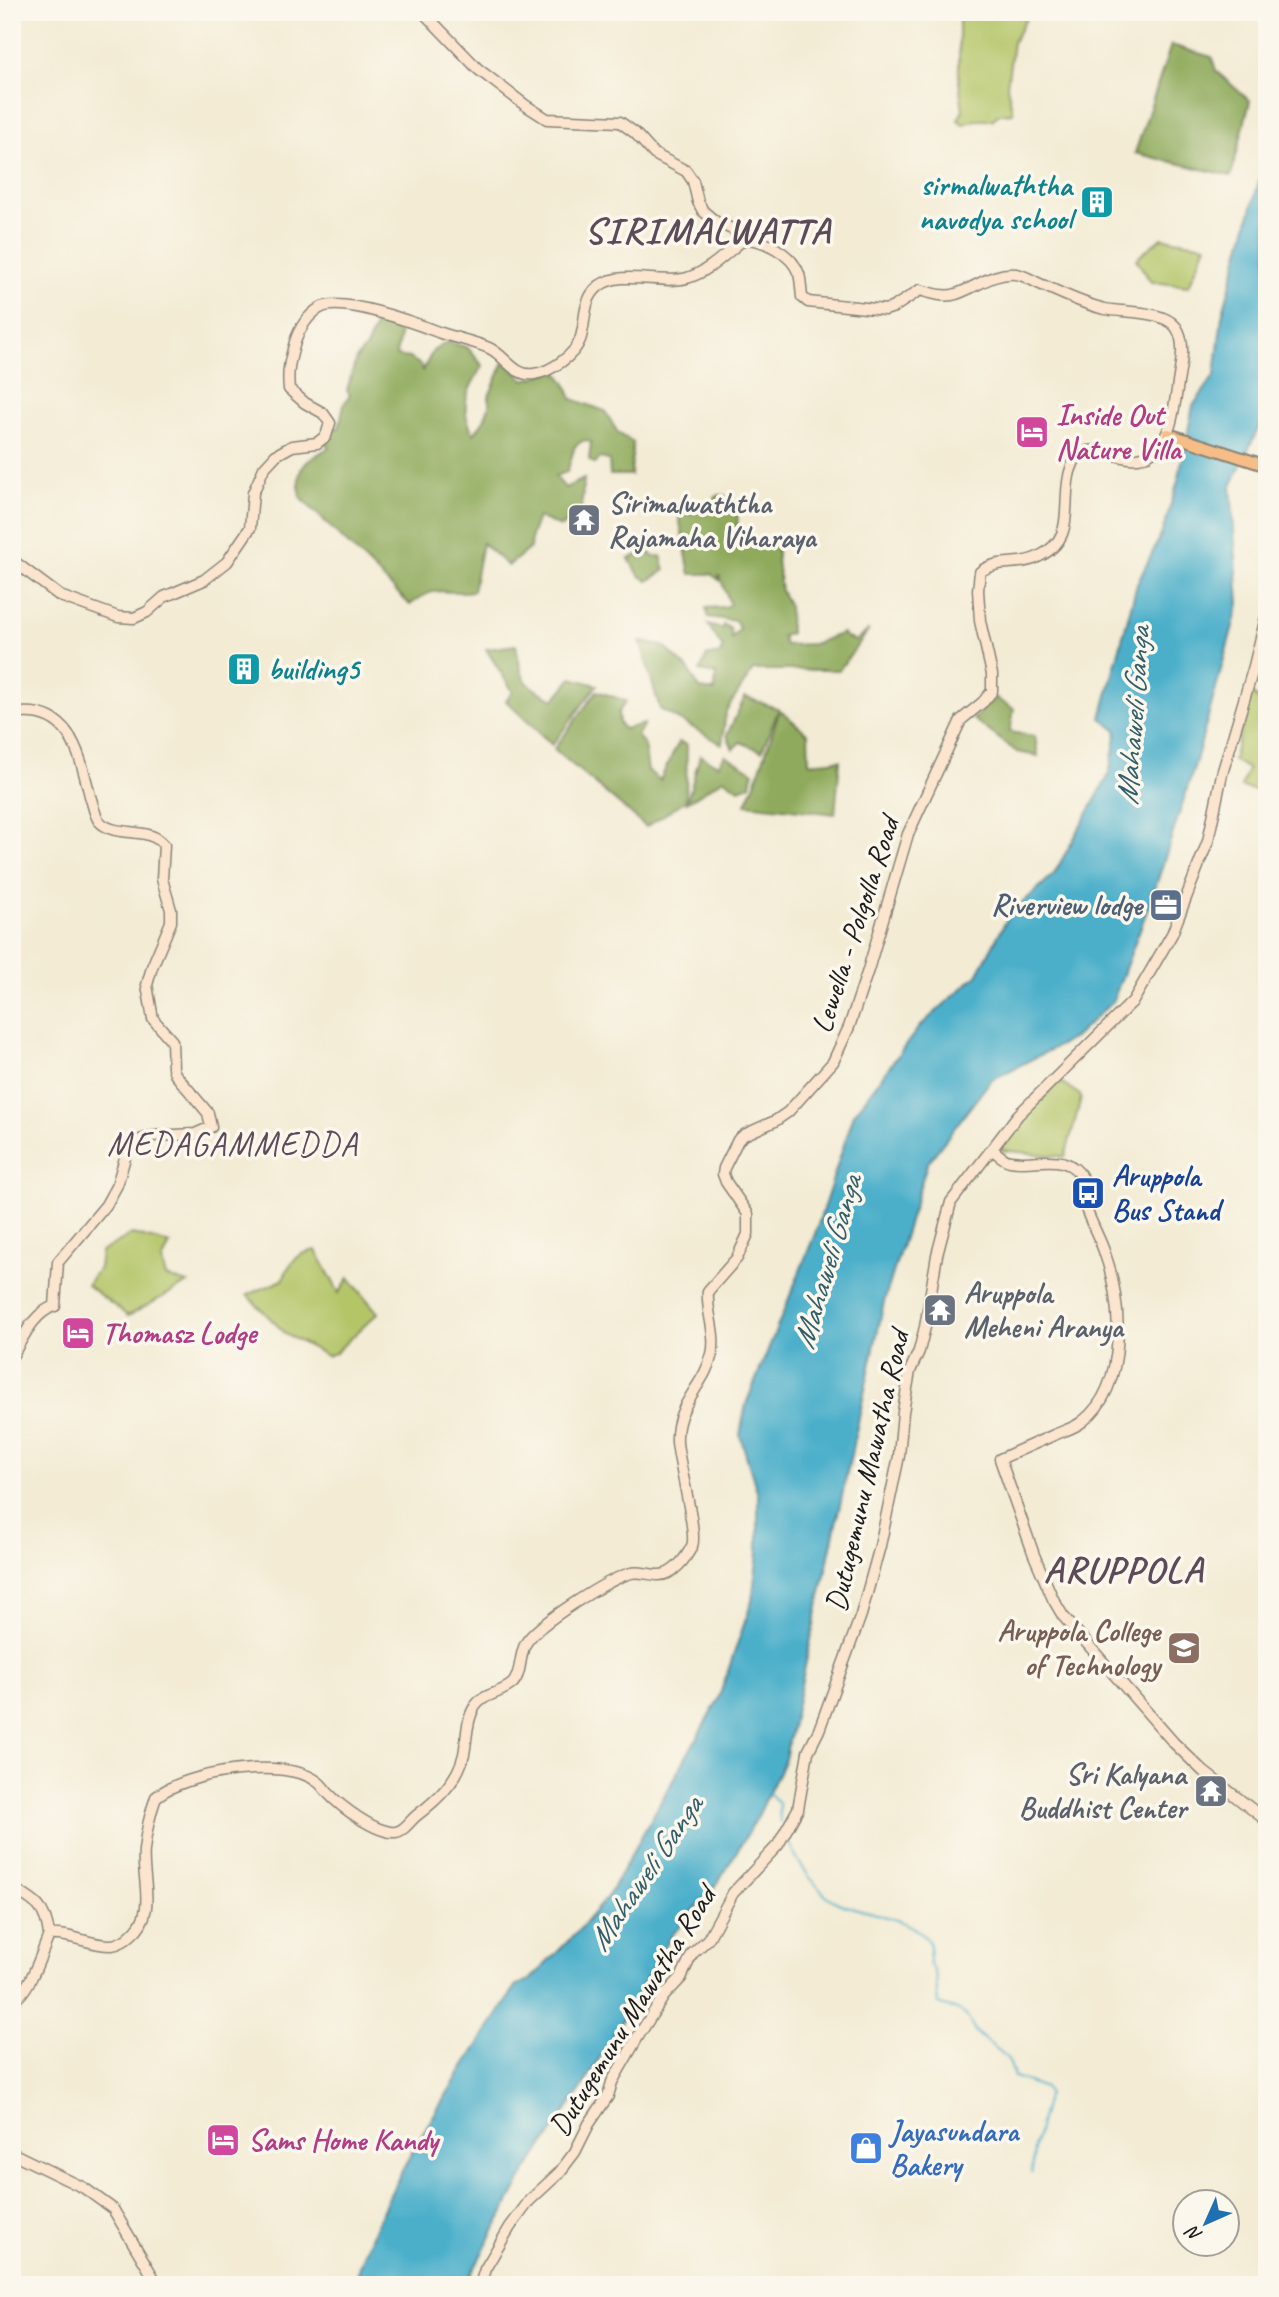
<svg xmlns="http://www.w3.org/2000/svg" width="1279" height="2297" font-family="Caveat,sans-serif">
<rect width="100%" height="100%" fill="#fbf7ec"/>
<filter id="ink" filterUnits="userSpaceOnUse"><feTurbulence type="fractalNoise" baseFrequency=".0143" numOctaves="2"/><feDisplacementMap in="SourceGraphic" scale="14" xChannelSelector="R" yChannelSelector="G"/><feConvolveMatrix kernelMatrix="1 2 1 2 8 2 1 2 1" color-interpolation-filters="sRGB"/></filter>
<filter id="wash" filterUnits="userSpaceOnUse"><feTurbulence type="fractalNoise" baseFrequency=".00686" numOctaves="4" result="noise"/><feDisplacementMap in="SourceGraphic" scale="28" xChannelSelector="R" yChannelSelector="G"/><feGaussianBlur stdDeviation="1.57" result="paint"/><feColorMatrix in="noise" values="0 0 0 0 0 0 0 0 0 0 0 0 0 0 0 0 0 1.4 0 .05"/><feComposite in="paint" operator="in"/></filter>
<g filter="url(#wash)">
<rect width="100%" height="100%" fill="#f3ebd4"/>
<path fill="#b4c568" stroke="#687042" stroke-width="2" d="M959,12H1030L1013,42L1007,86L1013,113L999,114L992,120H976L963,124L958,120L963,110L959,82Z
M1161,238L1206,245L1189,286L1151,282L1136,259Z
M1251,692L1267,708V793L1241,787L1248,769L1233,760Z
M1061,1082L1080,1095L1081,1099L1065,1157L1001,1150L999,1146L1056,1084Z
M132,1234L170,1244L162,1261L166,1277L188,1283L128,1316L87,1285L99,1268L101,1252Z
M316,1250L339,1293L349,1278L378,1313L335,1353L327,1356L287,1335L247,1295L283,1280C289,1263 297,1253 316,1250Z"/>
<path fill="#8faa5c" stroke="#56633c" stroke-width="2" d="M1171,45L1212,57L1216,71L1250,101L1231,176L1135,153Z
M378,319L400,334L396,356L409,358L421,365L423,370L433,351L447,342L467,347L483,366C467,389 458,408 474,434L484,420L489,407V396L504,362L525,380L556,370L566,384L572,399L605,411L618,433L633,442L631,475H610L609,460L600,458L595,464L589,460L591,442L584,440L575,446L567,472L555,476L565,488L584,479L581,513L561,527L538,517L531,536L530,548L508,566L482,543L473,591C443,596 438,582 410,605L301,498C294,465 304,464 329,447L321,438L326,429L339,428L344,404L350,395L347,390L356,359L367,346Z
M720,495L727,497V505L738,502L737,542L741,548L748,544L777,540V560L781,591L789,606L790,634L782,636L785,645L813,644L843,633L845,637L855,641L869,630L839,670H753L726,711L722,744L660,709L640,641L665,647L688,669L700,689L715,691L716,674L700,671L707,655H719L723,648L708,625L722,629L723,625L730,628L732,638L739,630L736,621L708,617L706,608L725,607L730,604L719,575V580L711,574H690L679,517L710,507L716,497Z
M648,550L653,557L661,556L665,570L648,581L639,575L629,559Z
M516,645C522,680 522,685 555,699L572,678L597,685L552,745L506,701L513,692L486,649Z
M597,691L626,701L618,713L619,723L624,729L644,724L637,736L644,744L648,771L660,780L679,742L687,745L686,800L646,827L554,749Z
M745,697L779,709L762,751L740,742L733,749L727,735Z
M995,698L1014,709L1010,732L1035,736L1038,756L1017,752L973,719Z
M780,710L808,734L809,763L840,760L835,814L746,804L756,781Z
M700,755L718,765L725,755L754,772L750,785L739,789L724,779L687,802Z"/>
<path fill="#4bafca" stroke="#346673" stroke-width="2" d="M1267,152V410L1231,486L1239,604L1196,761L1154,892L1113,1001L1074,1038L991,1080L927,1164L884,1302L785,1759L757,1818L717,1884L672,1935L585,2083L525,2173L465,2285H354C387,2176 456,2080 517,1985L530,1980L578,1931L608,1896L718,1700L752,1601L758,1552V1495L740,1435L746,1404L815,1234L854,1114L920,1026L977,975L1009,915L1054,874L1109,775L1117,731L1101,718L1137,584L1162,533L1178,481L1193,406L1215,375L1222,316Z"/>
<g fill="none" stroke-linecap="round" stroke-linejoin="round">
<path stroke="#4bafca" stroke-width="2" d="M769,1793L779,1803L780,1822
M790,1845C798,1863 820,1895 838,1903C863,1913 912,1917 928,1941C933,1949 928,1953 929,1962C930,1967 935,1971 936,1977C938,1986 935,1995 939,2004C947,2008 956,2007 964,2014C970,2018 970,2026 976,2032C991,2049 1009,2049 1014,2077L1045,2088L1048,2093L1034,2148L1032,2173"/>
</g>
</g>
<g filter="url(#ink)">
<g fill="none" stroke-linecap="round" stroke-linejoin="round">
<g stroke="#888478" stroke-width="13">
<path id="secondary" d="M423,12L478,69L525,105L547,119L620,122L635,133L654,154L686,171L693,181L698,202L703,211L716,222L732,229L744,239
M12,560L60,596L118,617L134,618L147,612L164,597L204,580L227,562L250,528L253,493L264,468L276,455L292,446L317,443L326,436L330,423L323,413L305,403L289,389C287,370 290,360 295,342C299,329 308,315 320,308C342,296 415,323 438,332C455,338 473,341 489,348C505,355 514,377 534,374C550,372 574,356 580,340C587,321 581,301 599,286C621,269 661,285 687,278C710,271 726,253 744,239C764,239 792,254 799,274C801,281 801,290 802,297L808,302L885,310L894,307L920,290C931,293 945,298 956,294C977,287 993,272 1016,274C1024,275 1033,281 1040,284C1061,293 1082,304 1105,309C1124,313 1163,310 1176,327C1188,344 1179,371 1177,390C1173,413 1172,437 1152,452C1127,471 1102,440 1077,455C1074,462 1070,469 1069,476C1062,509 1076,539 1038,557C1019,567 997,558 980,572L978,590L980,621L992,674V691L983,702L961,720L908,834L868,970L849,1027L833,1062L788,1112L775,1121L744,1135L738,1140L724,1168L723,1174L726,1182L748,1214V1234L737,1258L708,1291C706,1312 717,1334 712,1354C704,1387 675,1404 677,1442C678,1461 698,1533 692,1546C686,1558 673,1576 658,1575C649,1575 640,1571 631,1573C610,1578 537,1624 526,1643C519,1654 522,1673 513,1683C502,1694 482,1693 474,1708C466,1721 467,1740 464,1754C458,1781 437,1800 416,1816C410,1821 404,1831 396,1832C377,1834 341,1807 328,1793C325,1790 322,1785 318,1782C286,1756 185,1772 156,1797C150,1814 146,1832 144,1850C141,1879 158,1913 131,1935C126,1940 119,1944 112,1945C91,1946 71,1933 49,1935
M12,714C70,704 79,752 90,796C93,804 94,814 99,821C115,839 149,825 164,845L162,879L171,910V922L152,967L147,985L153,1019L172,1041L173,1068L175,1074L208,1113L211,1127L195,1134L153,1136L134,1142L127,1151L117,1185L106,1205L58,1262L55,1306C34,1312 23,1338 12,1356
M992,1149C997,1153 1003,1160 1010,1161C1039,1166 1066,1149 1084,1180C1084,1185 1082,1191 1082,1196C1086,1214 1098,1234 1104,1251C1122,1300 1129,1385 1083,1421C1075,1428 1063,1431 1054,1435C1036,1443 1018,1451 1000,1459L1034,1555L1053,1599L1063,1616L1174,1743L1203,1771L1267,1821
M12,1888C35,1901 46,1907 49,1935
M12,2001C29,1994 42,1952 49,1935
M12,2153L84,2188L113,2209L158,2285
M480,2285L485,2269L510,2227L530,2200L559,2173L575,2152L589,2124L608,2096L612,2082L639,2035L664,1996L681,1978L692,1954L708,1939L733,1893L778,1845L798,1809L808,1752L819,1730L861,1615L880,1546L899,1456L903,1412L910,1371L919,1351L925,1327L937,1255L951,1202L1018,1115L1133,1001L1172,934L1208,841L1222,774L1254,666L1267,613"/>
</g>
<g stroke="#888478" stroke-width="14">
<path id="primary" d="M1168,434L1267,466"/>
</g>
<use href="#secondary" stroke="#fbe5cf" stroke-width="10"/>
<use href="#primary" stroke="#f6be86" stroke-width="10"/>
</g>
</g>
<defs>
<g id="building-square" transform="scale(1.75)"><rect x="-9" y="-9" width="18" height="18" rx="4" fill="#0f9aa8" stroke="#fbf7ec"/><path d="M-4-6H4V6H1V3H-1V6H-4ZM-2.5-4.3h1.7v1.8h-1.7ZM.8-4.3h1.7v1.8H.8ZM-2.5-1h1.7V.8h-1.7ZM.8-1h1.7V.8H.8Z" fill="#fff"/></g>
<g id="hotel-square" transform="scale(1.75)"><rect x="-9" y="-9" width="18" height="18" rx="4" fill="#d1479c" stroke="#fbf7ec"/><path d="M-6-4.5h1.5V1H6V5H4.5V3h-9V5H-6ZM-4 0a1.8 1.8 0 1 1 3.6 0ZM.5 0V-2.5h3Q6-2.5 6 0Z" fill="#fff"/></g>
<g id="temple-square" transform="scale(1.75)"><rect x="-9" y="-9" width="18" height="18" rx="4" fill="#6b7280" stroke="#fbf7ec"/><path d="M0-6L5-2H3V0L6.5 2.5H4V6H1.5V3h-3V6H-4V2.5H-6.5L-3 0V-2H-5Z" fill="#fff"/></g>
<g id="office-square" transform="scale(1.75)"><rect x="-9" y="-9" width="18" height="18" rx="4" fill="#5c6f8a" stroke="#fbf7ec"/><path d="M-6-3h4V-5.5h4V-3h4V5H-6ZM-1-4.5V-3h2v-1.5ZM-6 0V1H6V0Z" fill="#fff"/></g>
<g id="bus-square" transform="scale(1.75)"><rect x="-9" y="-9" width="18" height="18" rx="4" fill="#1a4fb4" stroke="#fbf7ec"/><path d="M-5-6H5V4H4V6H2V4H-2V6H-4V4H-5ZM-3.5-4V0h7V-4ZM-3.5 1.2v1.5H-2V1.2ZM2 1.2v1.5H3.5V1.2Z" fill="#fff"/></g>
<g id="university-square" transform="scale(1.75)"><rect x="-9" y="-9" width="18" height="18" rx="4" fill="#8d6e63" stroke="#fbf7ec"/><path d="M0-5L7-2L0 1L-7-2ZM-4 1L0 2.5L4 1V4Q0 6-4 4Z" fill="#fff"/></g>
<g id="shop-square" transform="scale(1.75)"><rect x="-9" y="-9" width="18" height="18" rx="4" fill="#3f7fe0" stroke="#fbf7ec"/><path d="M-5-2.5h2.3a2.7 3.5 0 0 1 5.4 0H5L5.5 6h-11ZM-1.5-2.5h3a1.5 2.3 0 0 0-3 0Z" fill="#fff"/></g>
</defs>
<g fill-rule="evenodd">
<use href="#building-square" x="1097" y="202"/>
<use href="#hotel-square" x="1032" y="432"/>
<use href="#temple-square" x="584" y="520"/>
<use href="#building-square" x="244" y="669"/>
<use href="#office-square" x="1166" y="905"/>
<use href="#bus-square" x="1088" y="1193"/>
<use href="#temple-square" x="940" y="1310"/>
<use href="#hotel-square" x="78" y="1333"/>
<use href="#university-square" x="1184" y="1648"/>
<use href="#temple-square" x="1211" y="1791"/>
<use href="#hotel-square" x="223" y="2140"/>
<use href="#shop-square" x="866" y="2148"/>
</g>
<g text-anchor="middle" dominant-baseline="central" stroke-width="7" stroke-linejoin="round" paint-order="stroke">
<g font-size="30" font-weight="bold" fill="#0d838f" stroke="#fbf7ec" text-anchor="end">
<text x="1072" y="185">sirmalwaththa<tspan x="1072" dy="34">navodya school</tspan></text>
<text x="268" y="669" text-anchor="start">building5</text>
</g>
<g font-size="30" font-weight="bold" fill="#b23c85" stroke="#fbf7ec" text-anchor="start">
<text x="1056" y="415">Inside Out<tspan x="1056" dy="34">Nature Villa</tspan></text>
<text x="102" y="1333">Thomasz Lodge</text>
<text x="248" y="2140">Sams Home Kandy</text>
</g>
<g font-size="30" font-weight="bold" fill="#5b616d" stroke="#fbf7ec" text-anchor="start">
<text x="608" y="503">Sirimalwaththa<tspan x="608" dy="34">Rajamaha Viharaya</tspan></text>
<text x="964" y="1293">Aruppola<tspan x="964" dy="34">Meheni Aranya</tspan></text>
<text x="1186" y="1774" text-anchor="end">Sri Kalyana<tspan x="1186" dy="34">Buddhist Center</tspan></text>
</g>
<g font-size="30" font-weight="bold" fill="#4e5e75" stroke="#fbf7ec" text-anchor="end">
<text x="1142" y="905">Riverview lodge</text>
</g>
<g font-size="30" fill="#1c1c1c" stroke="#fbf7ec">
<text transform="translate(855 925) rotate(-72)">Lewella - Polgolla Road</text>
<text transform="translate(867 1471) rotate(-77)">Dutugemunu Mawatha Road</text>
<text transform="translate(632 2011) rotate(-58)">Dutugemunu Mawatha Road</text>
</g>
<g font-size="30" font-weight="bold" fill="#164399" stroke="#fbf7ec" text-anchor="start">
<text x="1112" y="1176">Aruppola<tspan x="1112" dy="34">Bus Stand</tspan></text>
</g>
<g font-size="30" font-weight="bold" fill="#785e54" stroke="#fbf7ec" text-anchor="end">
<text x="1160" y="1631">Aruppola College<tspan x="1160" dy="34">of Technology</tspan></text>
</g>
<g font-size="30" font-weight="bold" fill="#366cbe" stroke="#fbf7ec" text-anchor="start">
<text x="890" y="2131">Jayasundara<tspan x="890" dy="34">Bakery</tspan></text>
</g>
<g font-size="32" font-style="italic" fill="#315e6a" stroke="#fbf7ec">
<text transform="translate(1133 716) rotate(-86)">Mahaweli Ganga</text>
<text transform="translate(827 1262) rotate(-74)">Mahaweli Ganga</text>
<text transform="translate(645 1873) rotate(-56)">Mahaweli Ganga</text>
</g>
<g font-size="33" letter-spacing="2" fill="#5c4b58" stroke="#fbf7ec">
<text x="233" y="1144">MEDAGAMMEDDA</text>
</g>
<g font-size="37" font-weight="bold" letter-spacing="2" fill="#5c4b58" stroke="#fbf7ec">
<text x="708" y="230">SIRIMALWATTA</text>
<text x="1124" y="1569">ARUPPOLA</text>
</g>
</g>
<rect width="1279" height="2297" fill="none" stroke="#fbf7ec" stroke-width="42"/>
<g transform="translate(1206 2223) rotate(225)"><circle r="33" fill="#fbf7ec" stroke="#a29f99" stroke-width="2"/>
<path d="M0-5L12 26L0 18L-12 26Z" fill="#1f6fb2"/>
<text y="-10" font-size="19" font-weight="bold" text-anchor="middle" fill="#1c1c1c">N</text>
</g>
</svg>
